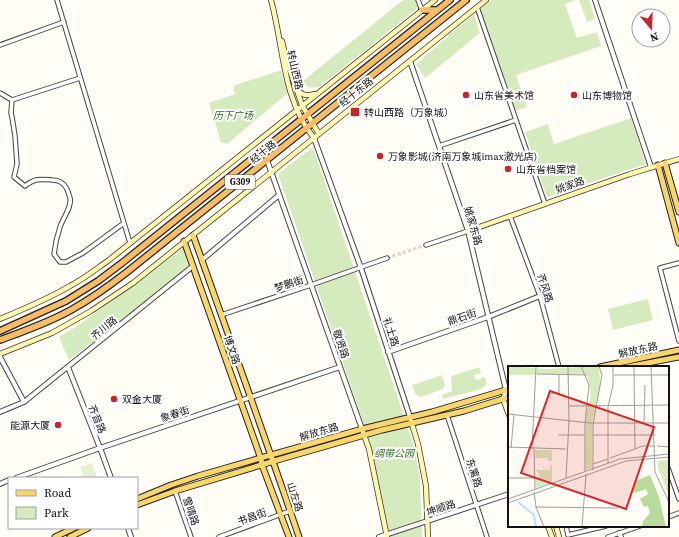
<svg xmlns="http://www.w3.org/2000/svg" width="679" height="537" font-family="'Source Serif 4','Noto Sans SC',serif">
<rect width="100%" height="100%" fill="#fffdf5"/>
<path fill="#d5ebbd" d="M405,0H415L419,7L319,87C310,88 308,88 303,81L402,1Z
M491,0H577L565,4L577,38L597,32L601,46L516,75L527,107L515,111L480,9Z
M579,0H589L595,19L587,22Z
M474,14L480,33L425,78L416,64Z
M281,70L288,93L227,144L221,142L209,103L235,94L233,86Z
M631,118L646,164L547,197L525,132L548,124L554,144Z
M313,147L414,446L420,478L422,537H390L370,442L278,174Z
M183,248L190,270L69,360L59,337L76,327Z
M648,299L653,320L613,330L608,309Z
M479,367L481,373L474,375L476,380L485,377L487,384L481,389L443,399L442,395L452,391L451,376Z
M442,375L445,385L443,389L421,397L416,395L412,385Z"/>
<path fill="#e6f2cf" d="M92,463L97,478H84L80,467Z"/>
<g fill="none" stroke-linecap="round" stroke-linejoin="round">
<path stroke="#dbdad3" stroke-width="3.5" stroke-dasharray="3.5 2" stroke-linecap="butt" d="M387,258L426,245"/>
<g stroke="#444" stroke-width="5.5">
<path id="minor" d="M57,0L130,243
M418,0L422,10
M477,7L545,204
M0,45L64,22
M0,93L12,100L11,113L12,117L15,136L17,164L14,177L25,186C35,178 40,179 52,180C58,180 64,183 67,189C68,191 69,195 70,198C72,207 63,218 60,227C57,236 55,245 54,254L60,262H66L83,253L124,223
M12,100L80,78
M439,146L516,120
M510,216L540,296L559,367
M426,245L468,231
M679,263L660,268L679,341
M221,315L311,285L387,258
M447,415L487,537
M668,468L679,499
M175,491L191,537
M668,517L679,513
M566,526L568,535L606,526
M219,537L290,511
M608,537L640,526"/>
</g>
<g stroke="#444" stroke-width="6">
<path id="tertiary" d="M595,0L651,167
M410,61L468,231L506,390L503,399
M314,138L361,268L410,417
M267,160L362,429
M202,260L279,195
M388,352L488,317L540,296
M0,357L24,402
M68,367L100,448L111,478
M0,412L24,402L193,266
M16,478L100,448L340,367
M0,484L9,480
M128,528L131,537
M619,533L621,537
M379,537L509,494"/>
</g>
<g stroke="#333" stroke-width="6">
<path id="secondary" d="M271,0C284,47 282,99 314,138
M282,41L287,62L302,105L319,134
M297,89C302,96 307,96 315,94
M468,231L630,174L679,159
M0,319C24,309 48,299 70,286C84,279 96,269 109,260L435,0
M0,354L52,333L91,311L133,283L486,0
M503,399L509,415
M411,421L418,444L426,486L428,537
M362,429L369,449L387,537
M548,526L552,537
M556,526L559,537"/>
</g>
<g stroke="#222" stroke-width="7">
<path id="primary" d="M665,163L679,212
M658,165L679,243
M193,235L249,393L284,493L299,537
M184,241L261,459L262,465L289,537
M600,367L679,350
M627,367L679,357
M137,499L171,485L198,476L362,429L432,412L509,389
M137,505L175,491L281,459L382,430L464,411L509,397
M55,537L74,528
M70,537L88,528"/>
</g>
<g stroke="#222" stroke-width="8">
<path id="trunk" d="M422,10H437
M0,331L66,301L98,281L122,263L450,0
M0,340C24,331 48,323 71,310C91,299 109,286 127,272L466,0"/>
</g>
<use href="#minor" stroke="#fff" stroke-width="3.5"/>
<use href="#tertiary" stroke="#fff" stroke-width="4"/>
<use href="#secondary" stroke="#fff6b0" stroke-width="4.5"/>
<use href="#primary" stroke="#f9d66b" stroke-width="5"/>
<use href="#trunk" stroke="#f7bc64" stroke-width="5.5"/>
</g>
<g fill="#c4262e" stroke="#fff" stroke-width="1.5">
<circle cx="466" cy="95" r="4"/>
<circle cx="574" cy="95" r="4"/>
<rect x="350" y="107" width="10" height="10" rx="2"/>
<circle cx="380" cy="156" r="4"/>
<circle cx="508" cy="169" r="4"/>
<circle cx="114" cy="399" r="4"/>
<circle cx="58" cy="425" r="4"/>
</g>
<g text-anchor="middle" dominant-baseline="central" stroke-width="4" stroke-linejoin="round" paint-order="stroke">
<rect fill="#fff" stroke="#585858" stroke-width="1" x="225" y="175" width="30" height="14" rx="3"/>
<g font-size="9" font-weight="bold" fill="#111">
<text x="240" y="182">G309</text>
</g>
<g font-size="10" fill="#111" stroke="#fff">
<text transform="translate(295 70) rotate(77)">转山西路</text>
<text transform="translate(356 92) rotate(-39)">经十东路</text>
<text transform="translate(263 152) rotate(-39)">经十路</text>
<text transform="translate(570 185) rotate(-19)">姚家路</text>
<text transform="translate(473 226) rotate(74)">姚家东路</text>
<text transform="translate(289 284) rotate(-18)">梦鹏街</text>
<text transform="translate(545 288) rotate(72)">齐风路</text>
<text transform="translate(462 317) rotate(-19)">鼎石街</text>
<text transform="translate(104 328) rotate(-39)">齐川路</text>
<text transform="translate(391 332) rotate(72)">礼士路</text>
<text transform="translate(341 344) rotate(71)">敬贤路</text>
<text transform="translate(232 350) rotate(71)">博文路</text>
<text transform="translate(638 350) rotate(-12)">解放东路</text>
<text transform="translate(175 414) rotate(-18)">象春街</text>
<text transform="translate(97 419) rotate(68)">齐音路</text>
<text transform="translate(319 432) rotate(-16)">解放东路</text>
<text transform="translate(474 473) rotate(72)">东篱路</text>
<text transform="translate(295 497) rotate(72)">山左路</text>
<text transform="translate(441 508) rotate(-18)">坤顺路</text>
<text transform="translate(191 511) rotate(71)">雪晴路</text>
<text transform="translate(252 517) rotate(-20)">书昌街</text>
</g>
<g font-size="10" fill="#111" stroke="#fff" text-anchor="start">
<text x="474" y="95">山东省美术馆</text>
<text x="582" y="95">山东博物馆</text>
<text x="364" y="112">转山西路（万象城）</text>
<text x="388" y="156">万象影城(济南万象城imax激光店)</text>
<text x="516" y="169">山东省档案馆</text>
<text x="122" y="399">双金大厦</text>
<text x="50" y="425" text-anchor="end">能源大厦</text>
</g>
<g font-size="10" font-style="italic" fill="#2f6b1f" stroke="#fff">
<text x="233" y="115">历下广场</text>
<text x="394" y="453">绸带公园</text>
</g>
</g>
<g transform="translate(508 366)">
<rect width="161" height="161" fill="#fffdf5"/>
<path d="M0,0L38,3L91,0L92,20L84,56V102L77,104L78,47L83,30L79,8L0,9ZM27,84H44V95H40V92H27ZM161,94V130L150,102V95ZM42,99H44V116L28,122L27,109L31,113V107L28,104H42Z" fill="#d5ebbd"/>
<path d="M142,109L151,131L158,161H134L135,155L142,147L140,140L136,141L132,133L140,128L138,123L127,127L124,124L127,115Z" fill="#b9dc9c"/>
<path fill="none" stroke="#b9e0f7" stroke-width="2" d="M10,136L26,149L28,161"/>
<path fill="none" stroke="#a09f9a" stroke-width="1" d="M37,0H57M60,0L61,56M73,0L81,19L77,57M126,0L127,83M143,0L147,106L161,136M29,8L79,9M51,8V28M106,9H161M61,40L161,39M0,48L82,57H161M136,57L137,19M85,58V104M85,58L94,9L91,0M50,69H77M85,69H147M149,80L161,81M0,81L58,83M3,82L6,49M24,83L28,0M26,83L27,123M102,92L135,80H147M100,97V41L105,19V0M85,98L100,93M77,105V57M0,112H26M58,112L61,55M26,126L28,141L36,161M0,133L112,93L161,88M0,137L118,95L161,91M27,141L109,142M74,161L78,108"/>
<path fill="#d62828" fill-opacity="0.15" stroke="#d62828" stroke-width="2" d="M42,25L146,61L118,143L13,107Z"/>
<rect width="161" height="161" fill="none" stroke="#111" stroke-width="2"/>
</g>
<rect x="8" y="477" width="130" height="52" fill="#ffffff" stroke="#a0a0a0"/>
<rect x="16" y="490" width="20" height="6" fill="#f9d66b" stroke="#a0a0a0"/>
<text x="44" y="497" font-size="12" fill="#111111">Road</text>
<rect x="16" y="507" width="20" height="12" fill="#d5ebbd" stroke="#a0a0a0"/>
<text x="44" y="517" font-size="12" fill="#111111">Park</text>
<g transform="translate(651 28) rotate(161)"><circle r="19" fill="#ffffff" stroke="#a0a0a0"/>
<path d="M0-3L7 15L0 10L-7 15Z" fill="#c4262e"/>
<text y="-6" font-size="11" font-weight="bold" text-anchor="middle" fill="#111111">N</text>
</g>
</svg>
